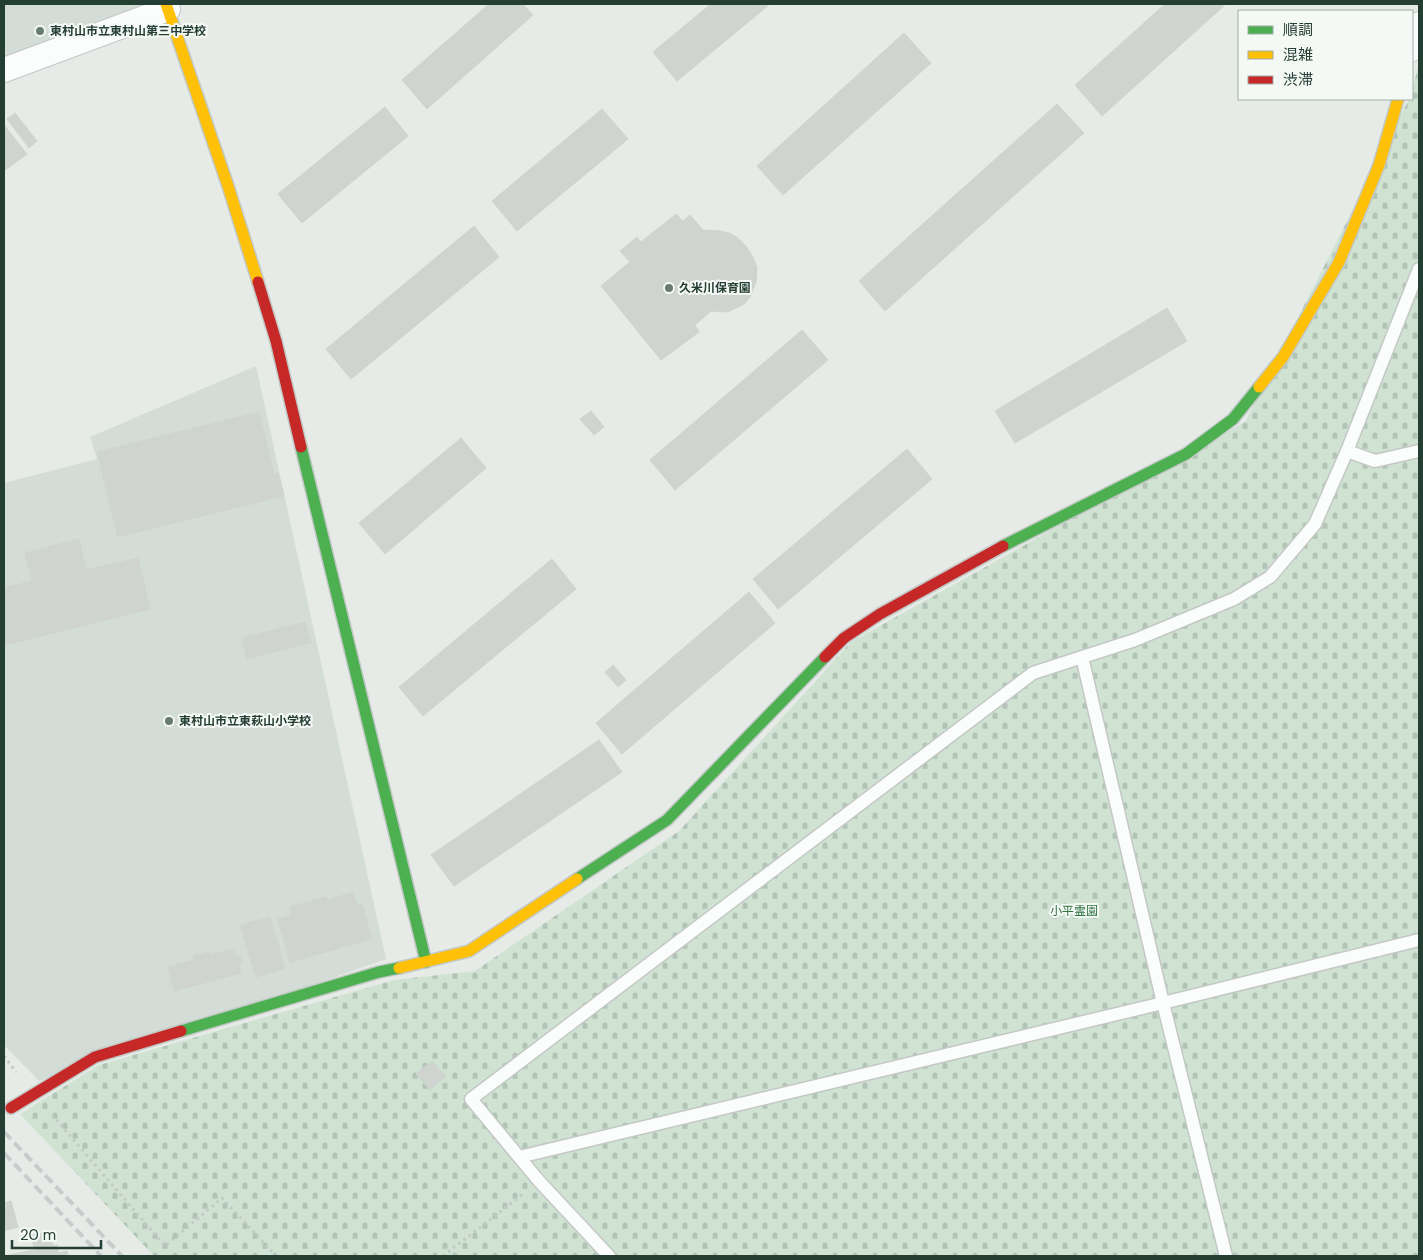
<svg xmlns="http://www.w3.org/2000/svg" width="1423" height="1260" font-family="'DM Sans','Noto Sans JP',sans-serif">
<defs>
<pattern id="cemetery-stones" width="16" height="16" patternUnits="userSpaceOnUse" patternTransform="scale(1.25)"><rect width="16" height="16" fill="#d0e3d3"/><path d="M2 7V4a2 2 0 0 1 4 0v3zM10 15v-3a2 2 0 0 1 4 0v3z" fill="#b2c4b6"/></pattern>
</defs>
<rect width="100%" height="100%" fill="#e6ebe8"/>
<path fill="#d4dcd8" d="M4,4H149V6L4,56Z
M256,366L386,959L39,1081L4,1045V483L97,459L90,437Z"/>
<path fill="url(#cemetery-stones)" d="M1419,64V1256H154L20,1114L99,1065L394,980L475,971L679,831L851,642L1245,422L1409,99H1412V90Z"/>
<path fill="#cfd4d1" stroke="#cfd4d1" d="M489,4H523L533,15L427,109L402,80Z
M711,4H770L677,81L653,52Z
M1165,4H1226L1102,116L1075,85Z
M904,33L931,63L783,195L757,166Z
M1057,104L1084,133L885,311L859,281Z
M385,107L408,136L302,223L278,194Z
M602,109L628,139L517,231L492,201Z
M15,113L37,141L29,148L7,119Z
M4,125L27,154L4,171Z
M676,214L683,221L690,215L703,230L720,231L729,233L738,238L746,246L753,257L757,268L756,282L750,297L744,304L728,312L711,311L695,325L699,332L661,360L601,286L630,262L620,251L637,237L641,242Z
M474,226L499,257L351,379L326,349Z
M1167,308L1187,341L1015,443L995,411Z
M802,330L828,360L675,490L650,460Z
M591,411L604,427L594,435L580,419Z
M259,412L274,474L278,473L284,496L118,537L97,452Z
M461,438L486,468L385,554L359,523Z
M907,449L932,479L778,609L753,579Z
M79,539L86,570L138,558L150,609L4,645V588L32,581L25,553Z
M552,559L576,589L423,716L399,687Z
M749,592L775,623L622,754L596,723Z
M305,622L311,643L247,659L242,638Z
M613,665L626,680L618,687L605,672Z
M599,740L622,772L454,886L431,855Z
M353,892L357,905L362,904L372,939L290,962L278,919L292,915L290,907L326,897L327,900Z
M270,917L285,968L256,977L240,925Z
M234,949L236,957L240,956L242,964L238,965L241,973L174,991L168,967L194,960L193,956L209,952L210,955Z
M432,1061L446,1076L430,1090L416,1074Z
M11,1201L18,1227L4,1231V1203Z
M45,1233L47,1239L51,1238L53,1246L57,1245L59,1253L67,1251L68,1256H36L31,1235Z
M33,1250L35,1256H4Z"/>
<g fill="none" stroke-linecap="round" stroke-linejoin="round">
<g stroke="#c3c8c5" stroke-width="15">
<path id="lane" d="M1347,451L1375,461L1419,451
M1082,657L1163,1003L1226,1256
M519,1157L471,1099L1033,673L1135,640L1234,599L1270,577L1315,524L1347,451L1419,269
M609,1256L539,1181L519,1157L1163,1003L1419,940"/>
</g>
<g stroke="#c3c8c5" stroke-width="26">
<path id="street" d="M1412,49L1419,24
M4,70L168,9"/>
</g>
<g stroke="#c2c8c5" stroke-width="14">
<path id="fast" d="M301,447L426,962
M1003,546L1186,454L1233,419L1259,387
M577,879L667,820L825,657
M181,1031L379,972L399,968"/>
</g>
<g stroke="#c2c8c5" stroke-width="14">
<path id="slow" d="M166,4L228,186L258,282
M1259,387L1283,357L1339,262L1379,165L1398,99
M399,968L469,951L577,879"/>
</g>
<g stroke="#c2c8c5" stroke-width="14">
<path id="jam" d="M258,282L276,341L301,447
M825,657L844,638L880,614L1003,546
M11,1108L95,1057L181,1031"/>
</g>
<path stroke="#c2cac6" stroke-width="3" stroke-dasharray="2.5 4" stroke-linecap="butt" d="M4,1056L16,1072
M52,1115L165,1246L222,1198L276,1256
M443,1256L523,1194"/>
<use href="#lane" stroke="#fbfcfc" stroke-width="12"/>
<use href="#street" stroke="#fbfcfc" stroke-width="24"/>
<use href="#fast" stroke="#4caf50" stroke-width="11"/>
<use href="#slow" stroke="#ffc107" stroke-width="11"/>
<use href="#jam" stroke="#c62828" stroke-width="11"/>
<path stroke="#c8ccca" stroke-width="4" stroke-dasharray="10 5" stroke-linecap="butt" d="M4,1132L122,1256
M4,1153L101,1256"/>
</g>
<g fill="#687b73" stroke="#f5f9f6" stroke-width="2">
<circle cx="40" cy="31" r="5"/>
<circle cx="669" cy="288" r="5"/>
<circle cx="169" cy="721" r="5"/>
</g>
<g text-anchor="middle" dominant-baseline="central" stroke-width="4" stroke-linejoin="round" paint-order="stroke">
<g font-size="12" font-weight="bold" fill="#243e34" stroke="#f5f9f6" text-anchor="start">
<text x="50" y="31">東村山市立東村山第三中学校</text>
<text x="679" y="288">久米川保育園</text>
<text x="179" y="721">東村山市立東萩山小学校</text>
</g>
<g font-size="12" fill="#2f7441" stroke="#f5f9f6">
<text x="1074" y="911">小平霊園</text>
</g>
</g>
<rect width="1423" height="1260" fill="none" stroke="#243e34" stroke-width="10"/>
<rect x="1238" y="10" width="175" height="90" fill="#f5f9f6" stroke="#a1aea8"/>
<rect x="1248" y="26" width="25" height="8" fill="#4caf50" stroke="#a1aea8"/>
<text x="1283" y="35" font-size="15" fill="#243e34">順調</text>
<rect x="1248" y="51" width="25" height="8" fill="#ffc107" stroke="#a1aea8"/>
<text x="1283" y="60" font-size="15" fill="#243e34">混雑</text>
<rect x="1248" y="76" width="25" height="8" fill="#c62828" stroke="#a1aea8"/>
<text x="1283" y="85" font-size="15" fill="#243e34">渋滞</text>
<path d="M12 1240v8h89v-8" fill="none" stroke="#243e34" stroke-width="2.5"/>
<text x="20" y="1240" font-size="15" fill="#243e34" stroke="#f5f9f6" stroke-width="4" paint-order="stroke">20 m</text>
</svg>
